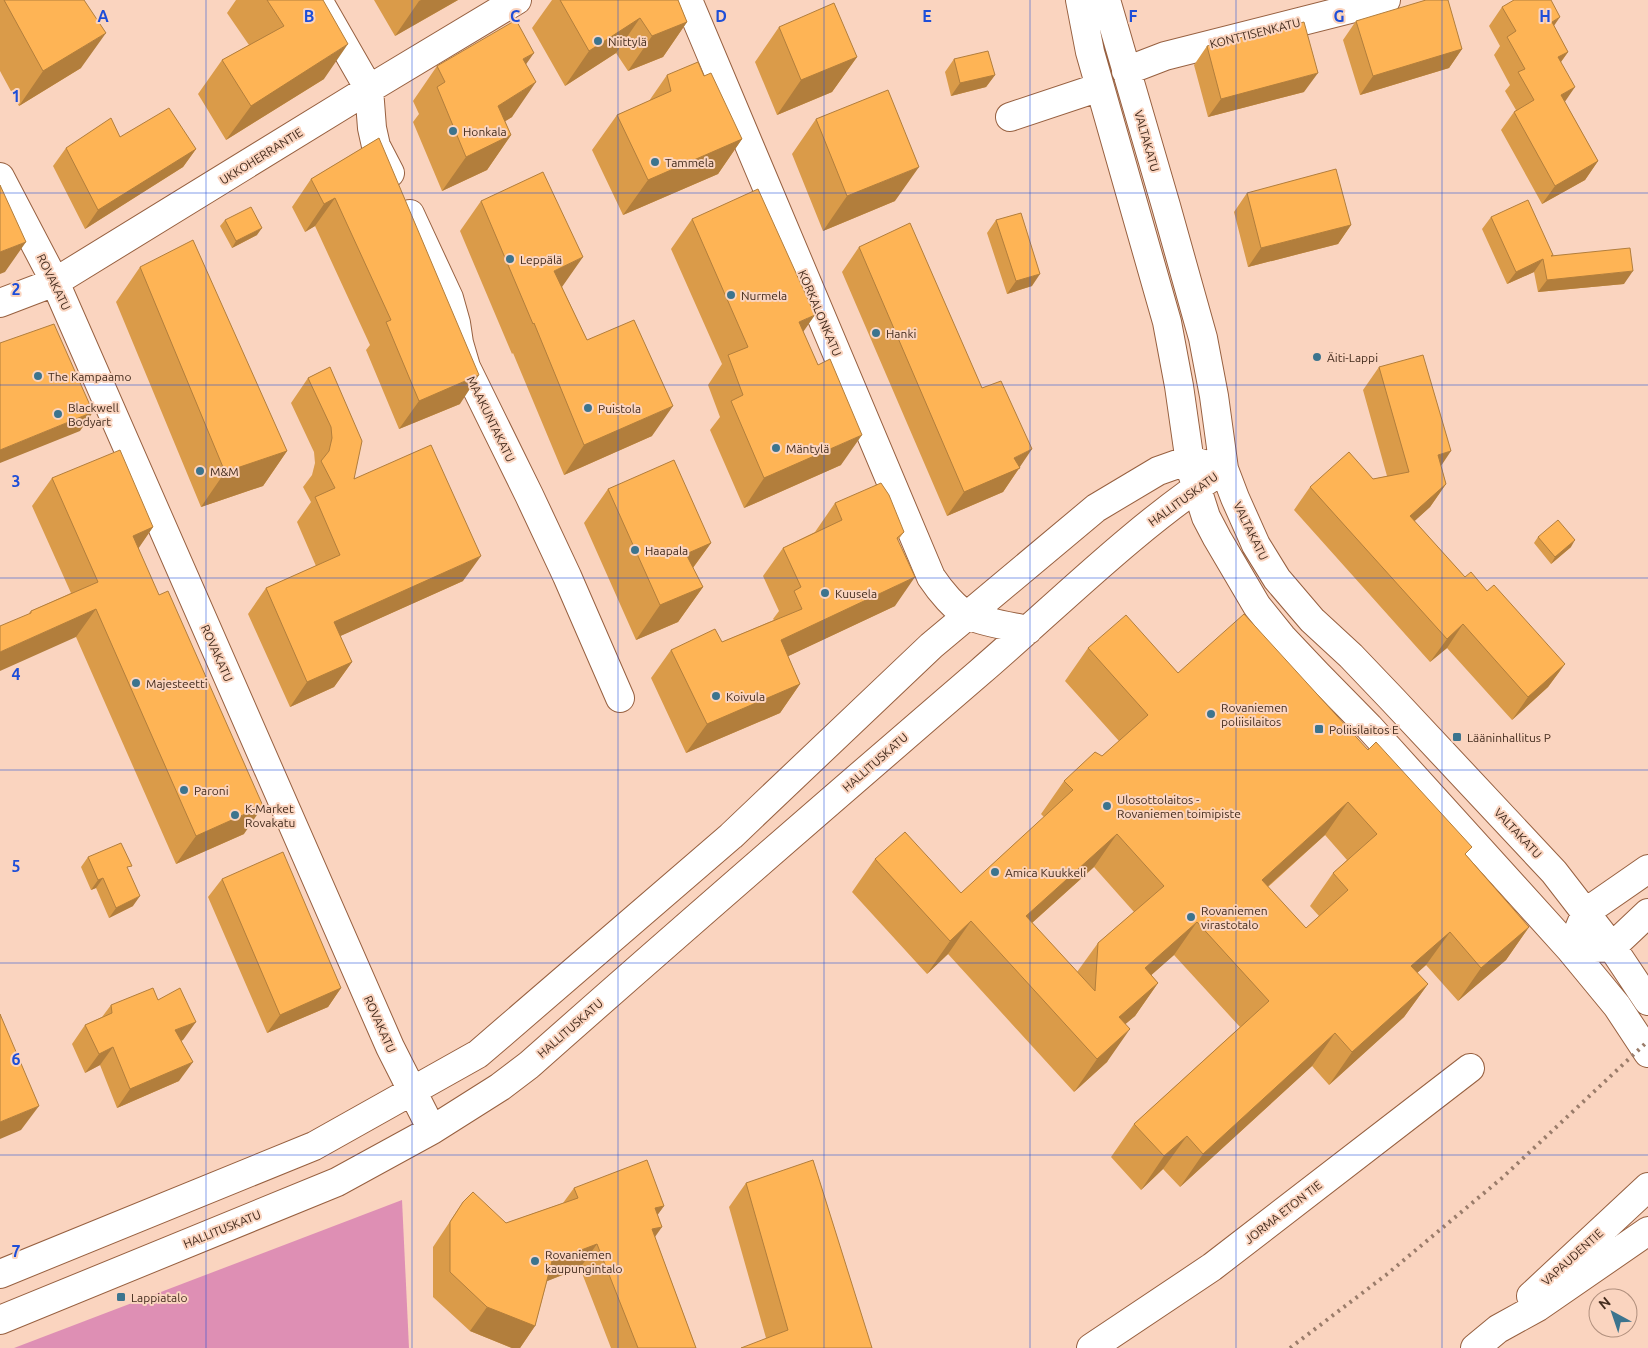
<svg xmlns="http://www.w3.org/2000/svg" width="1648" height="1348" font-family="Ubuntu,sans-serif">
<rect width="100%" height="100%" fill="#fad4bf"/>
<path fill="#de8fb4" d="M402,1200L409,1348H14Z"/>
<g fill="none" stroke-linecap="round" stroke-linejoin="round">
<g stroke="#976040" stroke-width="30">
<path id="minor" d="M318,0L369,89L372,128L376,146L390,173
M688,0L931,577C939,589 956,611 970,616C987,623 1009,626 1028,630
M1080,0L1090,52L1167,322L1179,386L1191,470L1206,517L1217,538L1257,606L1282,637L1317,674L1369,727L1570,949L1617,1006L1648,1053
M1106,0L1166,206L1203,338L1214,396L1224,469L1235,498L1256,545L1277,579L1312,620L1351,656L1393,700L1554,872L1612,947L1648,1001
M1126,71L1165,56L1386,0
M1010,117L1100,87
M0,177L55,282L390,1047L432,1130
M410,214L449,298L456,323L459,343L466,367L529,495L567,576L620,698
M0,303L55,282L369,89L517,0
M1579,929L1586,912L1648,869
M1594,948L1612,947L1648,913
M0,1274L314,1146L478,1054L731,836L931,646L1096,508L1158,471L1189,460L1224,469
M1531,1296L1648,1187
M0,1320L337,1182L432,1130L500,1087L529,1065C678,933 829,802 980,672C1060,603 1135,527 1224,469
M1091,1348L1212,1267L1470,1068
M1475,1348L1498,1329L1538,1307L1648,1231"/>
</g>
<use href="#minor" stroke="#fff" stroke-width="28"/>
<path stroke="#9a7c6a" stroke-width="4" stroke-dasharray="2.5 5" stroke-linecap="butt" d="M1290,1348L1386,1275L1502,1178L1648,1041"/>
</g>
<path fill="#da9b49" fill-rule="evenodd" d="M0,0H84L81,68L19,106L0,71Z
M236,0H323L324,79L226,140L198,94L222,60L249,45L227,13Z
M374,0H458L395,36Z
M552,0H678L687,22L663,57L628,71L616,53L565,86L532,28Z
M1502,7L1554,26L1568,52L1561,62L1565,102L1598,161L1585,180L1542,204L1501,130L1514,112L1516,110L1505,91L1510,85L1494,55L1500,46L1489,26Z
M1356,21L1462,49L1449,68L1360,95L1343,40Z
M779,27L857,57L832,92L777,115L755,62Z
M1207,46L1304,92L1208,117L1194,65Z
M954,59L995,75L986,87L951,96L945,72Z
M526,64L512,117L505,121L511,135L487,170L442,191L413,122L419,114L413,101L437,66Z
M667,75L704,76L742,139L718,174L623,215L592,150L617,115L649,101Z
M816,119L895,201L823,231L792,154Z
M120,137L196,149L183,167L85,229L53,166L66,148Z
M379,138L460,404L399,429L366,350L370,345L315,226L305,232L292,207L311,179Z
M1247,193L1351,225L1338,244L1248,267L1234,212Z
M481,201L562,287L587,340L652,436L564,475L513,353L512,354L460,231Z
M1491,217L1552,255L1624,284L1538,292L1534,272L1507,284L1482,229Z
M692,219L803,332L818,365L841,465L744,508L710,430L720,417L708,385L722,364L671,249Z
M225,220L257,235L232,248L220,226Z
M996,220L1032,286L1007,294L987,233Z
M859,247L982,388L1020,467L1003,492L947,516L842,272Z
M140,267L287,451L263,486L201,507L116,302Z
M330,367L354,479L463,581L340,636L352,662L334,687L290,707L248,614L266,588L316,566L297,522L311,502L303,487L312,475L315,463L314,452L291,403L308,378Z
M1379,367L1441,466L1446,484L1430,507L1414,521L1465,577L1487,591L1565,664L1548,687L1512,720L1447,648L1430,662L1294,510L1310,487L1373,479L1387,476L1363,390Z
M52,478L153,527L138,548L244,834L176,864L76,637L29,613L31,611L71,593L32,506Z
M608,489L711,543L693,568L703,587L678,622L636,640L584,523Z
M835,503L904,532L898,540L895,606L788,656L800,684L780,713L686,753L651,678L671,650L722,642L774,620L773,619L779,611L763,576L783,548L815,532Z
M1538,537L1571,547L1551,564L1534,543Z
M1088,648L1178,673L1368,750L1466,855L1529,927L1506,960L1458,1001L1426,965L1417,973L1428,984L1404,1017L1329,1085L1312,1066L1180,1187L1163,1169L1141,1190L1111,1157L1134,1124L1240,1027L1174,955L1151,975L1158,983L1135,1016L1125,1024L1107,1062L1074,1092L948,954L927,974L852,892L875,859L961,893L1044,817L1041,814L1064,781L1102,756L1119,741L1065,681ZM1325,835L1347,860L1333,873L1310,906L1319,916L1306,928L1268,887ZM1094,867L1134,912L1098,943L1077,972L1032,923Z
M88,857L128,870L133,906L109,918L96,888L91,890L81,867Z
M222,879L341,988L328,1007L267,1033L208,897Z
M158,1000L183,1040L181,1041L179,1081L117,1108L100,1065L85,1073L72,1044L85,1025L102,1017L111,1005Z
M746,1183L872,1348L766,1338L729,1207Z
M574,1188L664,1206L657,1215L655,1237L696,1348H611L580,1268L547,1281L535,1326L520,1348H512L470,1331L433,1297V1247L463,1202L506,1223L563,1203Z"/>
<path fill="#b27e3c" d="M421,0H458L395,36L419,1Z
M1560,17L1547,36L1552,22Z
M640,18L616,53L565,86L589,51Z
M687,22L663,57L628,71L652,36Z
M106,33L81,68L19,106L43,71Z
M348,44L324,79L226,140L251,106Z
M1462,49L1449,68L1360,95L1373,76Z
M1568,52L1555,70L1558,57Z
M534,53L510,87L523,59Z
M857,57L832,92L777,115L801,80Z
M1318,73L1304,92L1208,117L1221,99Z
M995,75L986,87L951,96L960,83Z
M536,82L512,117L474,141L498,106Z
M1575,87L1562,106L1561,95Z
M511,135L487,170L442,191L466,157Z
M742,139L718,174L623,215L648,180Z
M196,149L183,167L85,229L98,210Z
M1598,161L1585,180L1542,204L1555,186Z
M919,167L895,201L823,231L847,196Z
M335,198L315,226L305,232L324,204Z
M1351,225L1338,244L1248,267L1261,248Z
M262,228L257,235L232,248L236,241Z
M26,242L5,272L0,274V252Z
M583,257L562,287L533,301L554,271Z
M1543,259L1534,272L1507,284L1516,272Z
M1633,271L1624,284L1538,292L1547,280Z
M1040,274L1032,286L1007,294L1016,281Z
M815,315L794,345L799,322Z
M479,375L460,404L399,429L419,401Z
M673,406L652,436L564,475L584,445Z
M93,412L80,431L0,463V450Z
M862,435L841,465L744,508L764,478Z
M1032,449L1003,492L947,516L964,492L1014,458Z
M287,451L263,486L201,507L225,472Z
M1451,451L1435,475L1438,455Z
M1446,484L1430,507L1394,540L1410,516Z
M153,527L134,555L133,536Z
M1575,540L1571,547L1551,564L1555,557Z
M711,543L686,577V554Z
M481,556L463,581L316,647L334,622Z
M915,577L895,606L761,669L781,640Z
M703,587L678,622L636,640L660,605Z
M96,609L76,637L0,671V652Z
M1463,624L1447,648L1430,662L1447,639Z
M352,662L334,687L290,707L307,682Z
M1565,664L1548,687L1512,720L1528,697Z
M800,684L780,713L686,753L707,724Z
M1348,802L1325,835L1238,913L1262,880Z
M263,806L244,834L176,864L196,836Z
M1117,834L1094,867L1003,949L1026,916Z
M103,878L96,888L91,890L98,880Z
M140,896L133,906L109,918L116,908Z
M971,921L948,954L927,974L950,941Z
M1197,922L1174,955L1122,1001L1145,968Z
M1529,927L1506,960L1458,1001L1481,968Z
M1450,932L1426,965L1388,999L1411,966Z
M1158,983L1135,1016L1095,1050L1119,1017Z
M1428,984L1404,1017L1329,1085L1352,1052Z
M341,988L328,1007L267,1033L280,1015Z
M196,1022L183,1040L162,1048L175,1030Z
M1130,1029L1107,1062L1074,1092L1097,1059Z
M1335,1033L1312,1066L1180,1187L1203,1154Z
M113,1047L100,1065L85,1073L99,1054Z
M193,1062L179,1081L117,1108L130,1089Z
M39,1106L21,1130L0,1139V1122Z
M1187,1136L1163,1169L1141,1190L1164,1156Z
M664,1206L646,1231L655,1208Z
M662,1227L645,1251L652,1229Z
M597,1244L580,1268L535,1286L552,1261Z
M487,1307L535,1326L520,1348H512L470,1331Z"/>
<path fill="#feb455" stroke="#b27e3c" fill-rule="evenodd" d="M4,0H84L106,33L43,71Z
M267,0H323L348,44L251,106L222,60L284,26Z
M560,0H678L687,22L652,36L640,18L589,51Z
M1426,0H1448L1462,49L1373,76L1356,21Z
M1514,0H1551L1560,17L1552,22L1568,52L1558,57L1575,87L1561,95L1598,161L1555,186L1514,112L1534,100L1518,72L1525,69L1507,37L1516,31L1502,7Z
M834,3L857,57L801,80L779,27Z
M516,20L534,53L523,59L536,82L498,106L511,135L466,157L437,87L445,82L437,66Z
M1304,22L1318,73L1221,99L1207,46Z
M988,51L995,75L960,83L954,59Z
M698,62L704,76L711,73L742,139L648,180L617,115L671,91L667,75Z
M888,90L919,167L847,196L816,119Z
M169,108L196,149L98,210L66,148L111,118L120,137Z
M379,138L479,375L419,401L386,322L391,320L335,198L324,204L311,179Z
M1336,169L1351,225L1261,248L1247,193Z
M543,172L583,257L554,271L587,340L634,320L673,406L584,445L534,323L533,324L481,201Z
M0,185L26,242L0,252Z
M758,189L815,315L799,322L818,365L830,359L862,435L764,478L731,401L743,395L728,355L748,347L692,219Z
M1528,200L1553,255L1551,256L1630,248L1633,271L1547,280L1543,259L1516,272L1491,217Z
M251,207L262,228L236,241L225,220Z
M1021,213L1040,274L1016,281L996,220Z
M910,223L982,388L1001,381L1032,449L1014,458L1020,468L964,492L859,247Z
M193,240L287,451L225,472L140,267Z
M54,324L93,412L0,450V343Z
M1423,355L1451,451L1438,455L1446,484L1410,516L1465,577L1471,572L1487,591L1494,585L1565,664L1528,697L1463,624L1447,639L1310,487L1349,452L1373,479L1409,472L1379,367Z
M330,367L362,441L354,479L431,445L481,556L334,622L352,662L307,682L266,588L340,555L315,497L335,488L321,461L329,451L332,438L331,427L308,378Z
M120,450L153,527L133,536L159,595L168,591L263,806L196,836L96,609L0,652V626L31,613V611L98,582L52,478Z
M674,460L711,543L686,554L703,587L660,605L608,489Z
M881,483L889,495L904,532L897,538L915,577L781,640L800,684L707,724L671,650L715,629L722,642L802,609L794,591L801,587L783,548L842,520L835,503Z
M1558,520L1575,540L1555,557L1538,537Z
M1244,614L1368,750L1376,742L1472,847L1465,854L1529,927L1481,968L1450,932L1411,966L1428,984L1352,1052L1335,1033L1203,1154L1187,1136L1164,1156L1134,1124L1269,1001L1197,922L1145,968L1158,983L1119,1017L1130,1029L1097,1059L971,921L950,941L875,859L905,832L961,893L1073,790L1064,781L1095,752L1102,756L1148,715L1088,648L1126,615L1178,673ZM1348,802L1377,834L1333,873L1348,890L1306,928L1262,880ZM1117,834L1164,886L1098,943L1095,991L1026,916Z
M121,843L132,866L127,867L140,896L116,908L103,878L98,880L88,857Z
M283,852L341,988L280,1015L222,879Z
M153,988L158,1000L180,988L196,1022L175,1030L193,1062L130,1089L113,1047L99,1054L85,1025L112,1013L111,1005Z
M0,1014L39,1106L0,1122Z
M647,1160L664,1206L655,1208L662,1227L652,1229L696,1348H638L597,1244L552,1261L535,1326L487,1307L450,1272V1222L463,1202L473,1192L506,1223L578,1198L574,1188Z
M813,1160L872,1348H741L788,1330L746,1183Z"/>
<path fill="none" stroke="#1d4ed8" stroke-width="1" stroke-opacity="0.55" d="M206,0V1348M412,0V1348M618,0V1348M824,0V1348M1030,0V1348M1236,0V1348M1442,0V1348M0,193H1648M0,385H1648M0,578H1648M0,770H1648M0,963H1648M0,1155H1648"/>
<g fill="#3c748e" stroke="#fad4bf" stroke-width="2">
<circle cx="598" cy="41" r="5"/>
<circle cx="453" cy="131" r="5"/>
<circle cx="655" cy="162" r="5"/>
<circle cx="510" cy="259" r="5"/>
<circle cx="731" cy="295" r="5"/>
<circle cx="876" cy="333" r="5"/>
<circle cx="1317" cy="357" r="5"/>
<circle cx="38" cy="376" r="5"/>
<circle cx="588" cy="408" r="5"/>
<circle cx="58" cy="414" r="5"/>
<circle cx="776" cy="448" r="5"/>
<circle cx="200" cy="471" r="5"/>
<circle cx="635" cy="550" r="5"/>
<circle cx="825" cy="593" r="5"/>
<circle cx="136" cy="683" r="5"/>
<circle cx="716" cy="696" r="5"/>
<circle cx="1211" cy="714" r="5"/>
<rect x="1314" y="724" width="10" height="10" rx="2.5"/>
<rect x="1452" y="732" width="10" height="10" rx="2.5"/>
<circle cx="184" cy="790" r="5"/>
<circle cx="1107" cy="806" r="5"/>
<circle cx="235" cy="815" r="5"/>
<circle cx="995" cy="872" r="5"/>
<circle cx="1191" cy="917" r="5"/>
<circle cx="535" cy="1261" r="5"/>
<rect x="116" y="1292" width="10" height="10" rx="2.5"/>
</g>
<g text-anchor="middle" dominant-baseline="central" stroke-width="4" stroke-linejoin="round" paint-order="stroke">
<g font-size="12" fill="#432b1d" stroke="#fad4bf">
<text transform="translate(1255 33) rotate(-14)">KONTTISENKATU</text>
<text transform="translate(1147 141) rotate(74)">VALTAKATU</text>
<text transform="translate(261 156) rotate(-32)">UKKOHERRANTIE</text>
<text transform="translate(54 282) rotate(64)">ROVAKATU</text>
<text transform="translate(820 313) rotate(67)">KORKALONKATU</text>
<text transform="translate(491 419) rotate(64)">MAAKUNTAKATU</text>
<text transform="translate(1183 499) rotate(-36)">HALLITUSKATU</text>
<text transform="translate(1251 531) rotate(64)">VALTAKATU</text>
<text transform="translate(217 653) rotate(66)">ROVAKATU</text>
<text transform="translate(875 762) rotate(-41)">HALLITUSKATU</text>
<text transform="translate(1518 833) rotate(47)">VALTAKATU</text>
<text transform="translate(380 1024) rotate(66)">ROVAKATU</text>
<text transform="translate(570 1028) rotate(-41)">HALLITUSKATU</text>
<text transform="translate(1283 1212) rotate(-38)">JORMA ETON TIE</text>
<text transform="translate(222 1229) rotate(-22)">HALLITUSKATU</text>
<text transform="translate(1572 1257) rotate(-42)">VAPAUDENTIE</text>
</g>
<g font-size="12" fill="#432b1d" stroke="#fad4bf" text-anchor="start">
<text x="608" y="41">Niittylä</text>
<text x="463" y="131">Honkala</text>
<text x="665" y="162">Tammela</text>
<text x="520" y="259">Leppälä</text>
<text x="741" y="295">Nurmela</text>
<text x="886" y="333">Hanki</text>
<text x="1327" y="357">Äiti-Lappi</text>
<text x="48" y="376">The Kampaamo</text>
<text x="68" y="407">Blackwell<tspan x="68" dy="14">Bodyart</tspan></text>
<text x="598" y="408">Puistola</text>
<text x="786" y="448">Mäntylä</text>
<text x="210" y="471">M&amp;M</text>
<text x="645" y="550">Haapala</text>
<text x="835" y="593">Kuusela</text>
<text x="146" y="683">Majesteetti</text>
<text x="726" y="696">Koivula</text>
<text x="1221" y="707">Rovaniemen<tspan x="1221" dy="14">poliisilaitos</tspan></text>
<text x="1329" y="729">Poliisilaitos E</text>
<text x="1467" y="737">Lääninhallitus P</text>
<text x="194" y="790">Paroni</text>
<text x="1117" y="799">Ulosottolaitos -<tspan x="1117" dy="14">Rovaniemen toimipiste</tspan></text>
<text x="245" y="808">K-Market<tspan x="245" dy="14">Rovakatu</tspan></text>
<text x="1005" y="872">Amica Kuukkeli</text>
<text x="1201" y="910">Rovaniemen<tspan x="1201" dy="14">virastotalo</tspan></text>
<text x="545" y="1254">Rovaniemen<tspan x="545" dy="14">kaupungintalo</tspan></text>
<text x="131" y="1297">Lappiatalo</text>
</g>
</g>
<g font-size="16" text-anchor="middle" font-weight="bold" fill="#1d4ed8" stroke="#fad4bf" stroke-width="4" stroke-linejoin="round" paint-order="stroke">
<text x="103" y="22">A</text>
<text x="309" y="22">B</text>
<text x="515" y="22">C</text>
<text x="721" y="22">D</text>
<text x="927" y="22">E</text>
<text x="1133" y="22">F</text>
<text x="1339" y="22">G</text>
<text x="1545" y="22">H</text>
<text x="16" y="102">1</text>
<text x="16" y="295">2</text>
<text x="16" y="487">3</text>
<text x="16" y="680">4</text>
<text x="16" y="872">5</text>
<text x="16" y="1065">6</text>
<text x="16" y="1257">7</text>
</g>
<g transform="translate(1613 1313) rotate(320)"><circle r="24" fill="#fad4bf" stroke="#b1907e"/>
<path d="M0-4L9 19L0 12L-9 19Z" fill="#3c748e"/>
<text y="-8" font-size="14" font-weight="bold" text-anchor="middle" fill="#432b1d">N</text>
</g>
</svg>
